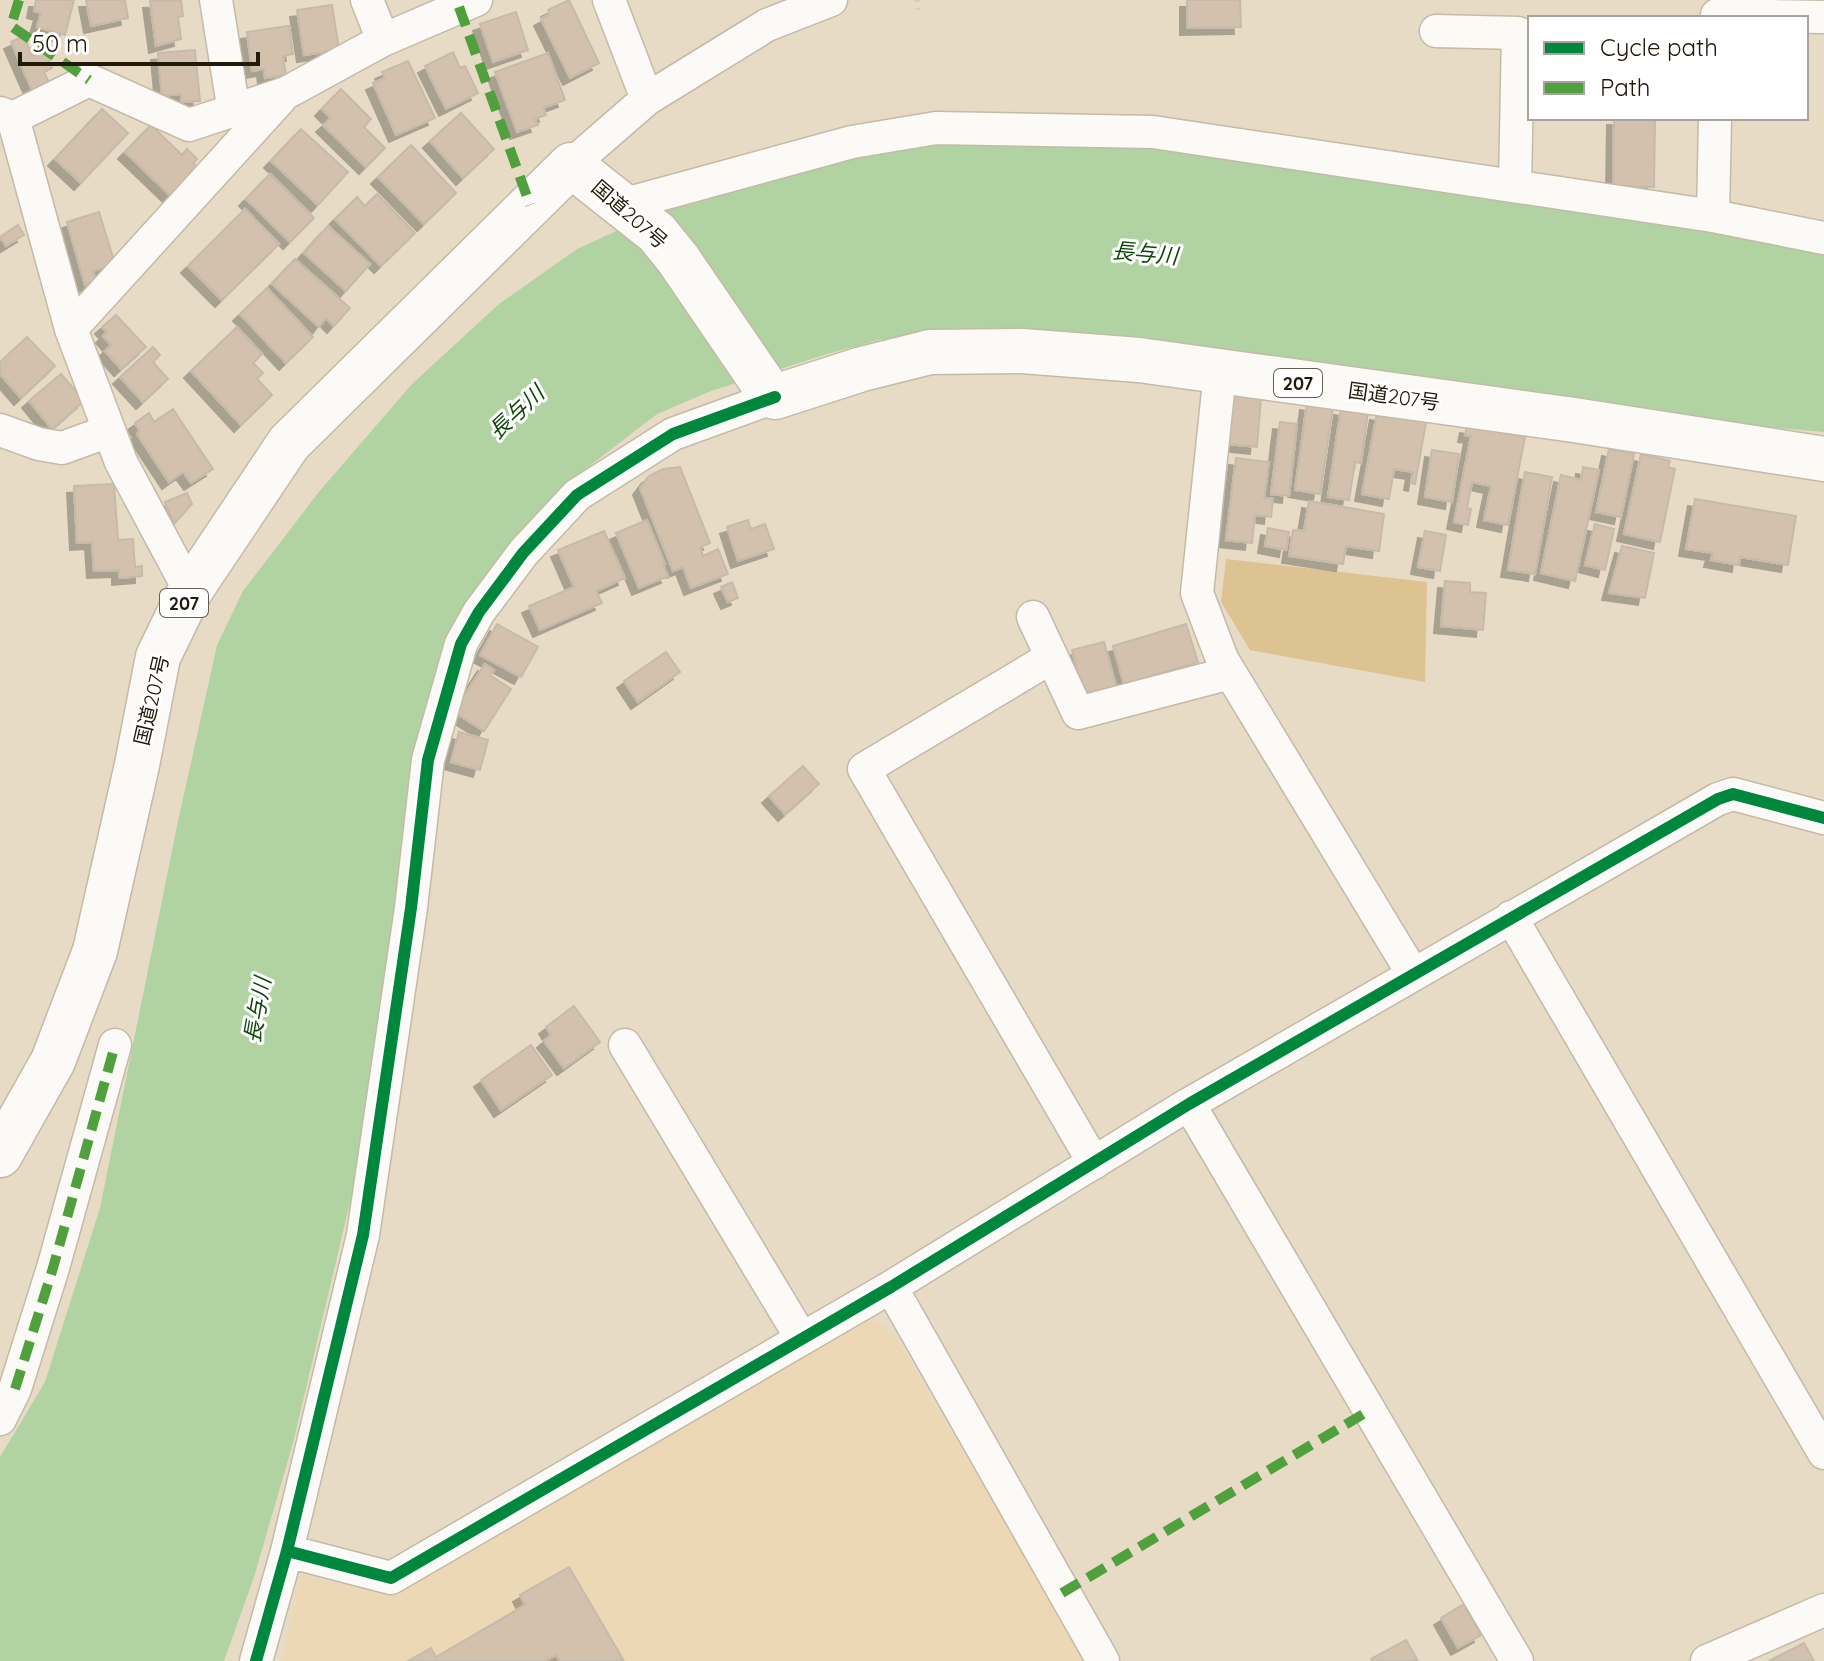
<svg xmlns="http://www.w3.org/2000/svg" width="1824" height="1661" font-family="Quicksand,'Noto Sans JP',sans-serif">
<defs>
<filter id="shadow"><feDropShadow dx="-7" dy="7" stdDeviation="0" flood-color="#0004"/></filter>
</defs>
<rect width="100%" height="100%" fill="#e7dbc5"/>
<path fill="#ecd8b5" d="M869,1320L884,1325L895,1338L1088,1661H282L301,1575L384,1595L848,1323Z"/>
<path fill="#ddc292" d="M1226,559L1427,582L1425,682L1250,650L1221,602Z"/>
<path fill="#b0d3a1" d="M940,141L1157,147L1411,181L1824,252V432L1768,427L1032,330H933L879,340L827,354L711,391L657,414L566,484L452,636L384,1059L293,1443L254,1577L224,1661H0V1457L45,1382L100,1208L177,826L217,645L243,591L318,493L412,384L499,304L577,249L680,202L824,162Z"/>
<path fill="#d3c1ae" stroke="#c6baaa" stroke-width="2" filter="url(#shadow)" d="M36,0H74L65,35L37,27L41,13L34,11Z
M86,0H125L128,18L91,26Z
M181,0L183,16L178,17L181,39L156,46L150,1Z
M569,0L599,63L570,78L541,19L550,14L548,10Z
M1187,0H1240L1241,27L1187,28Z
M332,5L339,50L304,55L297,10Z
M516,12L528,50L493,62L480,24Z
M289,26L293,54L283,56L286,75L265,78L264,69L252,71L247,32Z
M24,36L32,56L45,50L52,68L44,72L49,83L32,90L11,42Z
M195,50L200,101L181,102V94L162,96L158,53Z
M453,52L460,68L465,66L478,93L446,109L425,66Z
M548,53L565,100L543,108L546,115L535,119L538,125L517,132L495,72Z
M408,61L435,118L396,135L373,83L385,78L382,72Z
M341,89L371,119L364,127L385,148L366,167L323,125L331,118L322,109Z
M102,109L128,133L81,183L55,159Z
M461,113L494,149L463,178L430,141Z
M1614,118L1655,119L1654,187L1613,186Z
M151,125L182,155L187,149L197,159L193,163L202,171L175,200L125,152Z
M301,129L348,172L318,205L271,161Z
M411,145L456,193L424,224L378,177Z
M270,174L314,218L290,242L246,199Z
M377,194L415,233L381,266L335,219L357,197L365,206Z
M245,209L279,244L222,300L188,266Z
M99,212L115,264L93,271L96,281L85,285L67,222Z
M18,225L24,235L6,246L0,237Z
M328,226L370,264L346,291L304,253Z
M295,259L350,308L334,326L326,318L319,327L272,284Z
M267,288L313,337L286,363L240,314Z
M116,315L146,347L121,369L105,351L111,345L103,336L107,332L102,327Z
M237,327L262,354L253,363L263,373L257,379L272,395L241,425L191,371Z
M27,337L55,366L21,398L0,374V362Z
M153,347L160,355L153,362L168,379L143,402L120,377Z
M61,374L84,401L52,429L29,401Z
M1233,394L1261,397L1257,447L1228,444Z
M1307,403L1333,407L1320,494L1295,490Z
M1341,408L1368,412L1361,463L1355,462L1349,500L1328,497Z
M173,409L213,469L191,483L183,472L169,482L137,434L140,431L135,423L149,413L154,422Z
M1377,413L1426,422L1415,484L1411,483L1413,472L1394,469L1389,499L1362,494Z
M1280,422L1297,424L1289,496L1271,494Z
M1467,426L1525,437L1508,525L1484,520L1491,486L1472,482L1467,508L1471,509L1468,525L1454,522L1471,436L1465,435Z
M1609,449L1634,454L1621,517L1596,512Z
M1432,450L1459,454L1452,502L1425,497Z
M1641,454L1670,461L1668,467L1675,469L1660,542L1624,534Z
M1236,458L1269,462L1264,498L1273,499L1271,517L1255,515L1252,543L1226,540Z
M680,467L710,543L700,547L703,556L718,549L728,574L691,588L683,567L673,571L640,488L649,476L663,469Z
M1583,467L1599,470L1575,581L1541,573L1561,475L1581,480Z
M1525,472L1552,477L1535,574L1508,570Z
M114,484L118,540L133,539L135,567L142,566V576L119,578V570L94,571L92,542L77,543L74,486Z
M187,493L192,504L174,524L165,502Z
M1695,499L1796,516L1788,565L1740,557L1739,565L1711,560L1713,553L1686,549Z
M1309,501L1384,514L1379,551L1346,546L1343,564L1289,556L1293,530L1304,531Z
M647,520L665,564L663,565L668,576L639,588L616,533Z
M748,520L751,529L765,524L774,549L738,561L727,527Z
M1595,524L1614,529L1605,570L1585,565Z
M1268,528L1289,532L1286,550L1265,546Z
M604,531L625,578L596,591L602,603L540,630L529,606L574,587L558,550Z
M1425,531L1446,535L1440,571L1418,567Z
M1622,546L1654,553L1645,598L1609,593Z
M1445,581L1470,583V592L1486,593L1483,630L1441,626Z
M732,582L738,598L728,602L721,587Z
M497,624L538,647L521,677L480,655Z
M1186,624L1198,662L1124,684L1113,646Z
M1104,642L1116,686L1083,694L1072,650Z
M666,652L680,672L638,702L624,681Z
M485,664L494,670L490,675L511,689L484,731L456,713L462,704L460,702Z
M459,732L488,740L480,770L451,762Z
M803,766L819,784L785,814L769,796Z
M574,1006L600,1042L564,1068L544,1041L551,1035L546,1027Z
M531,1045L552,1075L501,1110L481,1080Z
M569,1567L624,1661H560L556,1655L545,1661H408L431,1648L436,1657L525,1605L520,1595Z
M1464,1604L1481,1635L1458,1648L1441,1618Z
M1406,1640L1418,1661H1372L1371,1659Z
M1804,1643L1814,1661H1769Z"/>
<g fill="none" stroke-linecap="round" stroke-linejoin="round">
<g stroke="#c4baa9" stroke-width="35">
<path id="minor" d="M216,0L234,112
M367,0L383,40
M609,0L647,99
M1717,15L1824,17
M1436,31L1518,33L1515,186
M0,113L13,118L89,80L189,125L286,93L383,40L476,0
M13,118L71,329L121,462L190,591
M571,165L647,99L767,25L831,0
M622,205L852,142L936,128L1153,132L1713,216L1824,238
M1713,216L1715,118
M71,329L281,98
M1220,372L1197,593L1222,659L1413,974
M0,430L39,444L62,448L109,431
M1033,617L1078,713L1230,673
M1052,657L864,769L1094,1163
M1511,917L1824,1453
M625,1045L802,1339
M1189,1104L1517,1661
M891,1287L1103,1661
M0,1419L15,1389L53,1268L115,1045
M287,1551L391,1578L891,1287L1189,1104L1718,799L1733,794L1824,818
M256,1661L287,1551L363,1235L411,908L428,760L461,644L479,612L523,553L577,495L673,434L775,397
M1707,1661L1824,1610"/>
</g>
<g stroke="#c4baa9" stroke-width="47">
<path id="highway" d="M0,1155L53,1061L95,951L137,765L158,657L190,591L289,443L571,165L657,233L678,259L764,385L775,397L862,369L930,352L1022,351L1139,360L1574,420L1824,459"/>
</g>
<path stroke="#cfccc6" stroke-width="5" stroke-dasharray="2 6" stroke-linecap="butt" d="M917,0L919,16"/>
<use href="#minor" stroke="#fbfaf6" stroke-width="32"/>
<use href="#highway" stroke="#fbfaf6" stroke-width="44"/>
<path stroke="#50a13e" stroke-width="10" stroke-dasharray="20 10" stroke-linecap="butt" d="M19,0L11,26L89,80
M459,7L530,205
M15,1389L53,1268L115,1045
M1062,1593L1370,1410"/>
<g stroke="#fff" stroke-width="17">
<path id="cycleway" d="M287,1551L391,1578L891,1287L1189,1104L1718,799L1733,794L1824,818
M256,1661L287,1551L363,1235L411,908L428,760L461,644L479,612L523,553L577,495L673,434L775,397"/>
</g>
<use href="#cycleway" stroke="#00873e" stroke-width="12"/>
</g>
<g text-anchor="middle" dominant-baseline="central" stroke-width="6" stroke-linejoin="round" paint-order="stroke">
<g fill="#fff" stroke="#645e54" stroke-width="2">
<rect x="1274" y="369" width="48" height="28" rx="6"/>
<rect x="160" y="589" width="48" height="28" rx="6"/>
</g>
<g font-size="18" font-weight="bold" fill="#21190a">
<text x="1298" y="383">207</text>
<text x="184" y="603">207</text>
</g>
<g font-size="20" fill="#21190a" stroke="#fff">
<text transform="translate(630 214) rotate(41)">国道207号</text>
<text transform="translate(1394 396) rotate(8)">国道207号</text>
<text transform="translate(151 700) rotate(-77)">国道207号</text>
</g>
<g font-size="22" font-style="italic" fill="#10470a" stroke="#fff">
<text transform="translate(1145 253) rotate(5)">長与川</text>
<text transform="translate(516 412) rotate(-43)">長与川</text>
<text transform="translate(257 1010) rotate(-80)">長与川</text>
</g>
</g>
<rect x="1528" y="16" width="280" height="104" fill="#ffffff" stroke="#a6a39d" stroke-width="2"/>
<rect x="1544" y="42" width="40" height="12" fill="#00873e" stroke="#a6a39d" stroke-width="2"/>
<text x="1600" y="56" font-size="24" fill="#21190a">Cycle path</text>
<rect x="1544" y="82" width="40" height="12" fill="#50a13e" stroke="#a6a39d" stroke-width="2"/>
<text x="1600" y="96" font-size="24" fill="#21190a">Path</text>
<path d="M20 52v12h238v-12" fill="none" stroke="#21190a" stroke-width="4"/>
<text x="32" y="52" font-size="24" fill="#21190a" stroke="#ffffff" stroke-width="6" paint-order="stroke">50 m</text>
</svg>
